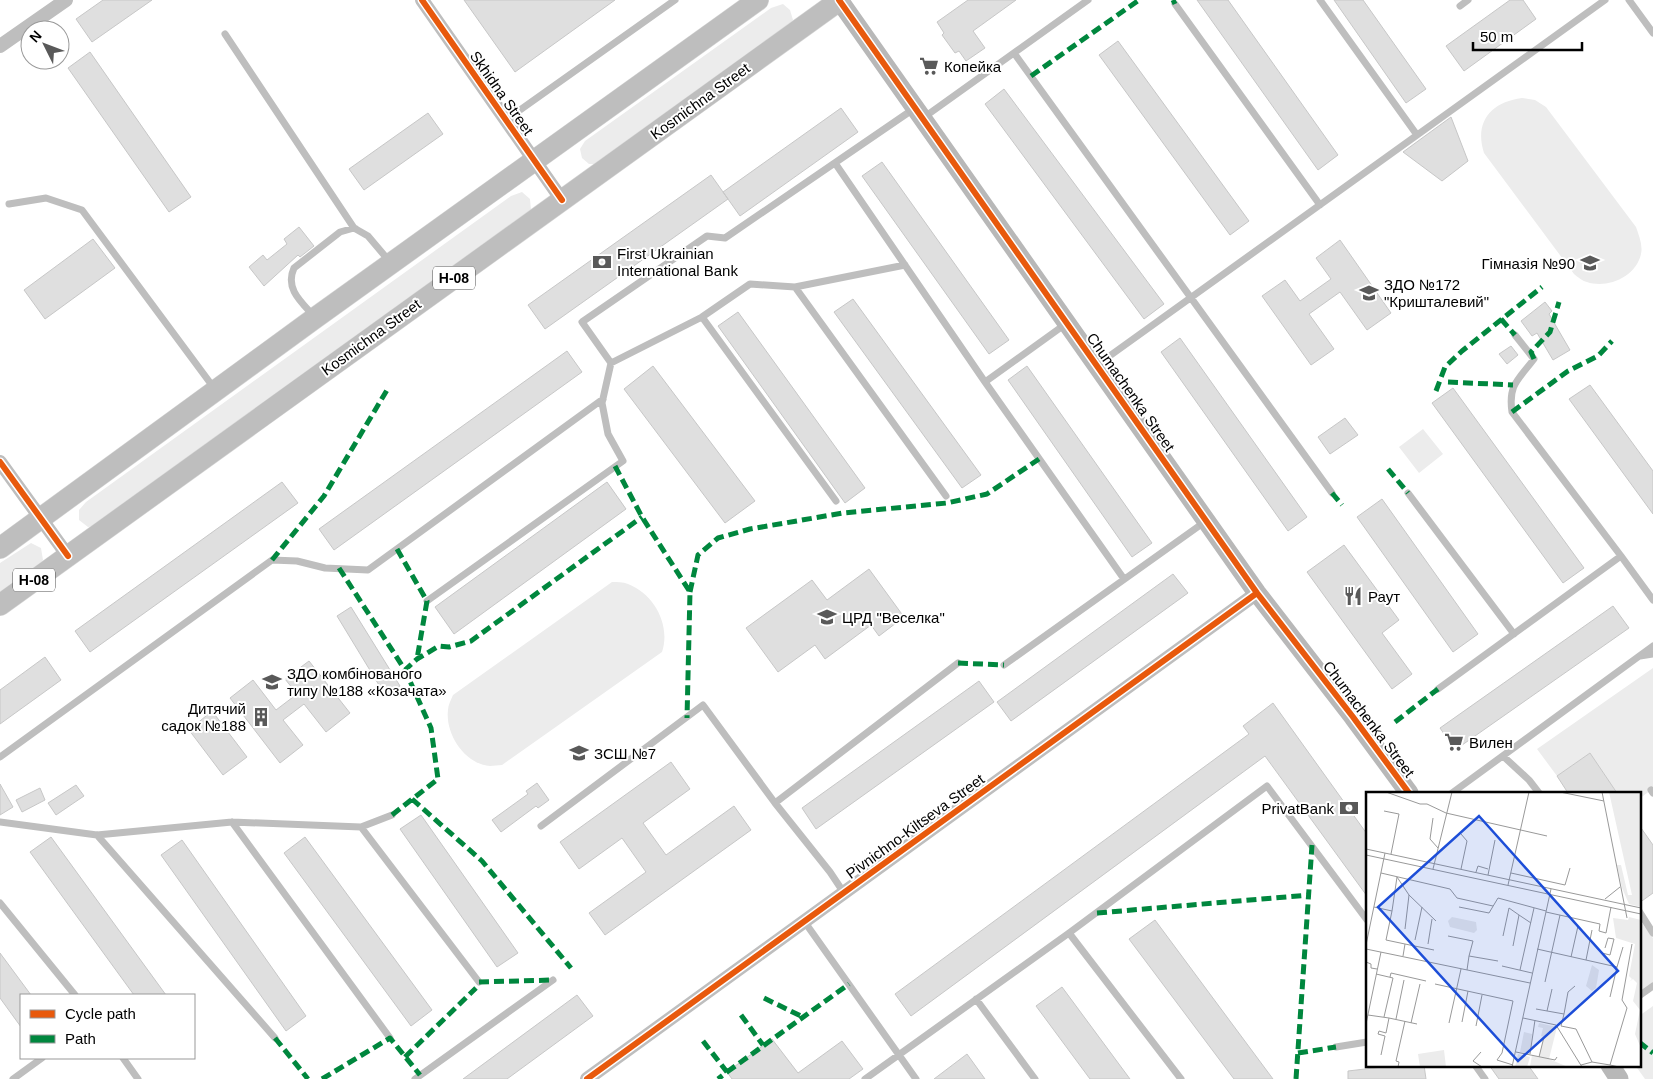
<svg xmlns="http://www.w3.org/2000/svg" width="1653" height="1079" font-family="Helvetica,sans-serif">
<rect width="100%" height="100%" fill="#fff"/>
<path fill="#ececec" d="M783,4L790,10L793,20L786,28L600,164H589L582,158L580,149L585,141L771,8Z
M1522,98L1535,100L1546,107L1636,227C1639,236 1643,245 1641,254C1636,277 1607,289 1587,282C1582,281 1578,277 1574,274L1484,153C1474,122 1491,102 1522,98Z
M522,192L530,199L531,210L98,525L88,527L79,520V510L86,502L511,196Z
M1423,429L1443,454L1419,473L1399,447Z
M31,543L41,548L43,560L36,569L0,595V563Z
M612,582C617,582 623,582 628,584C654,594 671,625 662,652L502,765C498,765 494,766 490,766C465,764 445,734 448,710C448,705 451,700 453,695Z
M1653,668V793L1651,790L1639,799V793H1617L1590,753L1557,776L1537,749Z
M1639,919L1653,938V986L1639,996Z
M1653,1006V1079H1645L1635,1065H1639V1016Z"/>
<path fill="#dfdfdf" stroke="#c7c7c7" d="M103,0H152L92,42L76,19Z
M464,0H615L515,72Z
M968,0H1016L973,31L985,48L966,61L959,51L955,53L942,35L944,33L937,22Z
M1197,0H1228L1338,155L1318,170Z
M1334,0H1363L1426,89L1406,103Z
M1510,0H1523L1536,19L1464,71L1446,46Z
M1118,41L1249,221L1230,235L1099,55Z
M90,52L191,197L169,212L68,68Z
M1004,89L1164,304L1144,319L985,104Z
M841,108L858,132L740,216L723,192Z
M428,113L443,134L364,190L349,169Z
M1451,117L1468,161L1442,181L1403,152Z
M882,162L1009,340L989,354L862,176Z
M711,175L728,199L545,329L528,305Z
M299,227L314,246L300,257L298,255L264,286L249,267L263,255L267,260L287,244L284,239Z
M93,239L115,268L45,319L24,290Z
M1340,240L1391,313L1367,330L1340,292L1309,314L1334,349L1311,365L1262,296L1285,280L1300,301L1331,279L1316,258Z
M853,299L981,475L962,488L834,312Z
M1545,302L1552,311L1549,314L1570,350L1553,360L1537,333L1532,336L1521,321Z
M738,312L865,488L845,503L718,326Z
M1180,338L1307,517L1288,531L1161,352Z
M1511,346L1518,355L1507,364L1499,354Z
M567,351L582,372L334,550L319,529Z
M653,366L755,501L725,523L624,389Z
M1027,366L1152,543L1132,557L1008,380Z
M1590,385L1653,471V514L1569,399Z
M1453,388L1584,568L1563,583L1432,403Z
M1345,418L1358,435L1330,454L1318,437Z
M282,482L298,503L90,652L75,631Z
M607,482L626,509L454,634L435,607Z
M1382,499L1478,634L1453,652L1357,517Z
M1344,545L1399,620L1382,633L1412,674L1392,689L1307,572Z
M869,569L904,617L879,636L871,625L825,659L815,645L778,672L746,628L812,580L827,600Z
M1173,574L1188,593L1011,721L997,702Z
M1613,606L1629,628L1455,750L1440,728Z
M351,607L400,686L385,695L337,616Z
M45,657L61,680L0,724V690Z
M309,661L350,713L326,732L304,704L283,720L303,745L280,763L230,698L253,680L276,710L297,694L285,679Z
M979,681L994,702L816,829L802,808Z
M1273,703L1367,834V896L1265,756L911,1016L895,994L1249,734L1243,726Z
M212,711L247,757L223,775L189,730Z
M1590,753L1617,793H1568L1557,776Z
M671,762L690,789L643,823L666,855L734,806L751,830L605,935L589,913L646,872L622,838L579,869L560,842Z
M537,783L549,800L538,808L536,806L501,832L492,820L528,794L526,791Z
M0,784L13,807L0,815Z
M76,785L84,796L56,815L48,803Z
M40,788L45,800L22,812L16,800Z
M421,815L518,953L497,967L400,829Z
M1639,825L1653,845V893L1639,903Z
M51,837L166,995H134L30,852Z
M305,837L432,1010L411,1026L284,853Z
M182,840L306,1016L286,1031L161,855Z
M1155,920L1273,1079H1234L1129,939Z
M0,953L31,995H21V1027L0,998Z
M1062,987L1130,1079H1090L1036,1006Z
M577,995L593,1016L507,1079H463Z
M772,1039L798,1073L842,1041L863,1069L849,1079H732L727,1072Z
M967,1054L985,1079H934Z
M1399,1065H1424L1426,1079H1348V1071Z
M1489,1065H1528L1538,1079H1499Z"/>
<g fill="none" stroke-linecap="round" stroke-linejoin="round">
<g stroke="#dbdbdb" stroke-width="22">
<path id="primary" d="M0,548L315,318L758,0
M0,605L840,0"/>
</g>
<path stroke="#bebebe" stroke-width="7" d="M1320,0L1417,135
M1629,0L1653,33
M1175,4L1320,205
M1460,6L1468,0
M225,34L354,228L368,236L390,262
M1014,53L1332,493
M923,118L1088,0
M506,120L675,0
M835,163L985,382L1124,579
M9,204L46,198L82,210L214,388
M905,265L795,287L946,496
M795,287L750,284L702,317L836,501
M313,315C300,301 285,288 294,268L340,232L354,228L356,229
M611,363L702,317
M1097,365L1605,0
M985,382L1067,323
M1408,493L1514,634
M1621,556L1653,600
M427,601L623,461L608,434L602,403L611,363L582,322L707,236L725,238L915,108
M1640,656L1653,654
M1004,665L1206,521
M1438,689L1621,556L1512,412C1508,385 1518,380 1534,359L1515,335
M1503,756L1529,780L1539,793
M0,757L272,560L297,561L325,568L368,570L603,399
M1651,790L1653,793
M1452,793L1653,646
M0,822L97,835L232,822L361,827L392,815
M232,822L390,1038
M541,826L703,705L775,803
M361,827L479,982
M97,835L275,1038
M844,893L830,872L775,803L958,663
M0,903L75,995
M1639,911L1653,933
M804,921L916,1079
M1069,933L1181,1079
M1639,996L1653,986
M976,999L1035,1079
M1336,1047L1367,1042
M123,1058L138,1079
M1475,1065L1485,1079
M13,1079L42,1058
M415,1079L553,980
M865,1079L1069,933L1267,786L1367,920"/>
<path stroke="#bebebe" stroke-width="14" d="M422,0L562,200
M0,46L66,0
M0,462L68,556
M587,1079L1257,593"/>
<path stroke="#b8b8b8" stroke-width="19" d="M839,0L1257,593L1353,717L1409,793
M1610,1065L1619,1079"/>
<use href="#primary" stroke="#bebebe" stroke-width="21"/>
<path stroke="#00873e" stroke-width="5" stroke-dasharray="10 5" stroke-linecap="butt" d="M1173,0L1175,4
M1031,76L1139,0
M1501,319L1515,335
M1534,359L1531,352L1550,332L1559,302
M1448,382L1513,385
M1436,391L1445,367L1462,351L1542,287
M1512,412L1568,371L1598,356L1612,341
M615,466L642,517L690,592L687,718
M1388,469L1408,493
M1332,493L1342,505
M397,549L427,601L417,659
M272,560L324,496L387,390
M339,568L405,670L417,659L439,646L449,647L471,641L642,517
M690,592L698,555L718,538L750,529L843,513L947,503L987,494L1039,459
M958,663L1004,665
M1395,722L1438,689
M412,799L482,861L571,968
M392,815L438,779L431,728L405,670
M1097,913L1309,895
M479,982L553,980
M764,998L803,1017
M741,1015L763,1045
M275,1038L308,1079
M703,1041L727,1072L718,1079
M1639,1042L1653,1053
M1298,1053L1336,1047
M405,1057L476,988
M727,1072L849,984
M322,1079L390,1038L420,1075
M1296,1079L1312,845"/>
<g stroke="#fff" stroke-width="9">
<path id="cycleway" d="M422,0L562,200
M839,0L1257,593L1353,717L1409,793
M0,462L68,556
M587,1079L1257,593"/>
</g>
<use href="#cycleway" stroke="#e8590c" stroke-width="6"/>
</g>
<defs>
<g id="supermarket-bare" transform="scale(1.5)"><path d="M-6-5.5h2.5l.6 2H6L4.5 2H-2.5L-4.4-4H-6ZM-1.5 3.2a1.3 1.3 0 1 0 .1 0ZM3 3.2a1.3 1.3 0 1 0 .1 0Z" fill="#595959" stroke="#fff" stroke-width="2.5" paint-order="stroke"/></g>
<g id="bank-bare" transform="scale(1.5)"><path d="M-6-4H6V4H-6ZM0-2.3a2.3 2.3 0 1 0 0 4.6a2.3 2.3 0 1 0 0-4.6Z" fill="#595959" stroke="#fff" stroke-width="2.5" paint-order="stroke"/></g>
<g id="school-bare" transform="scale(1.5)"><path d="M0-5L7-2L0 1L-7-2ZM-4 1L0 2.5L4 1V4Q0 6-4 4Z" fill="#595959" stroke="#fff" stroke-width="2.5" paint-order="stroke"/></g>
<g id="restaurant-bare" transform="scale(1.5)"><path d="M-5-6h1v4h1v-4h1v4h1v-4h1v5L-1.5 .5V6h-2V.5L-5-1ZM5-6V6H3V1.5H1.5Q1.5-4 5-6Z" fill="#595959" stroke="#fff" stroke-width="2.5" paint-order="stroke"/></g>
<g id="building-bare" transform="scale(1.5)"><path d="M-4-6H4V6H1V3H-1V6H-4ZM-2.5-4.3h1.7v1.8h-1.7ZM.8-4.3h1.7v1.8H.8ZM-2.5-1h1.7V.8h-1.7ZM.8-1h1.7V.8H.8Z" fill="#595959" stroke="#fff" stroke-width="2.5" paint-order="stroke"/></g>
</defs>
<g fill-rule="evenodd">
<use href="#supermarket-bare" x="929" y="66"/>
<use href="#bank-bare" x="602" y="262"/>
<use href="#school-bare" x="1590" y="263"/>
<use href="#school-bare" x="1369" y="293"/>
<use href="#restaurant-bare" x="1353" y="596"/>
<use href="#school-bare" x="827" y="617"/>
<use href="#school-bare" x="272" y="682"/>
<use href="#building-bare" x="261" y="717"/>
<use href="#supermarket-bare" x="1454" y="742"/>
<use href="#school-bare" x="579" y="753"/>
<use href="#bank-bare" x="1349" y="808"/>
</g>
<g text-anchor="middle" dominant-baseline="central" stroke-width="4" stroke-linejoin="round" paint-order="stroke">
<g fill="#fff" stroke="#4c4c4c" stroke-width="1">
<rect x="433" y="266.5" width="42" height="23" rx="4"/>
<rect x="13" y="568.5" width="42" height="23" rx="4"/>
</g>
<g font-size="14" font-weight="bold" fill="#000">
<text x="454" y="278">Н-08</text>
<text x="34" y="580">Н-08</text>
</g>
<g font-size="15" fill="#000" stroke="#fff" text-anchor="start">
<text x="944" y="66">Копейка</text>
<text x="617" y="253">First Ukrainian<tspan x="617" dy="17">International Bank</tspan></text>
<text x="1575" y="263" text-anchor="end">Гімназія №90</text>
<text x="1384" y="284">ЗДО №172<tspan x="1384" dy="17">"Кришталевий"</tspan></text>
<text x="1368" y="596">Раут</text>
<text x="842" y="617">ЦРД "Веселка"</text>
<text x="287" y="673">ЗДО комбінованого<tspan x="287" dy="17">типу №188 «Козачата»</tspan></text>
<text x="246" y="708" text-anchor="end">Дитячий<tspan x="246" dy="17">садок №188</tspan></text>
<text x="1469" y="742">Вилен</text>
<text x="594" y="753">ЗСШ №7</text>
<text x="1334" y="808" text-anchor="end">PrivatBank</text>
</g>
<g font-size="15" fill="#000" stroke="#fff">
<text transform="translate(502 93) rotate(55)">Skhidna Street</text>
<text transform="translate(700 101) rotate(-36)">Kosmichna Street</text>
<text transform="translate(371 337) rotate(-36)">Kosmichna Street</text>
<text transform="translate(1131 392) rotate(55)">Chumachenka Street</text>
<text transform="translate(1369 719) rotate(53)">Chumachenka Street</text>
<text transform="translate(915 826) rotate(-36)">Pivnichno-Kiltseva Street</text>
</g>
</g>
<g transform="translate(1366 792)">
<rect width="275" height="275" fill="#fff"/>
<path d="M243,0H275V115L263,112L256,96L251,73H255L262,103H266ZM86,125L110,130L111,138L108,141L84,135L82,129ZM263,125L275,128V256L269,242L274,218L267,209L271,191L267,187L263,190L266,187L263,184L269,152L250,146L247,126L262,128ZM226,173L233,178L230,196L226,199L220,194ZM173,231L191,235L183,267L202,275H164L166,263L173,265L178,245L175,244L177,236L172,235ZM158,240L166,242L164,262L154,260ZM78,258L80,275H54L52,262ZM152,262L164,265L161,275H149Z" fill="#ececec"/>
<path fill="none" stroke="#999" stroke-width="1" d="M20,0L54,12H61L80,21L181,44M194,0L238,9M236,0L261,126M18,19L33,22L25,62M67,26L64,47L72,56M0,57L275,116M0,63L275,122M67,77L86,0M95,77L101,49L95,42M110,80L112,74L122,77M15,81L84,97L91,106L127,114M145,81L199,93L204,76M122,83L129,48M142,93L163,0M239,107L254,95M8,115L26,119L20,148L39,152L37,164M93,115L123,121L132,106L180,119M26,119L31,85L43,103L70,129M180,120L234,132L233,139L240,141L245,115M39,137L43,103M82,144L107,149L103,164M137,144L143,116L153,123M49,148L56,115M39,152L68,158M62,152L66,127M0,153L19,61M147,154L153,123L165,131M0,157L164,191M171,157L251,175L244,205M236,161L244,163L248,147L242,146L239,156M205,165L212,134M220,168L226,138M0,170L5,172V176L11,177M136,174L166,181M251,175L257,155M101,178L103,164L132,169M154,178L168,116M10,182L27,186L18,225M24,185L25,181L60,189M179,190L194,123M69,192L147,209L136,261L131,268L147,273M170,217L198,222L202,200L209,194M181,219L186,197M198,222L195,234L210,237L226,270M2,223L23,226L20,241L13,239L12,242L19,244L15,263M23,226L51,232M157,226L190,233M30,227L38,188M96,230L102,199M45,231L54,192M83,231L95,177M0,232L15,160M190,233L216,275M110,234L116,203M115,260L107,269L116,275M150,260L189,268L191,265M164,262L169,228M173,265L178,245M215,273L226,270L244,273M32,275L33,270L30,269L39,229M146,275L185,97M253,275L244,273L261,216L256,208L266,152"/>
<path fill="#1d4ed8" fill-opacity="0.15" stroke="#1d4ed8" stroke-width="2.5" d="M113,24L252,179L152,269L12,115Z"/>
<rect width="275" height="275" fill="none" stroke="#000" stroke-width="2.5"/>
</g>
<rect x="20" y="994" width="175" height="65" fill="#ffffff" stroke="#999999"/>
<rect x="30" y="1010" width="25" height="8" fill="#e8590c" stroke="#999999"/>
<text x="65" y="1019" font-size="15" fill="#000000">Cycle path</text>
<rect x="30" y="1035" width="25" height="8" fill="#00873e" stroke="#999999"/>
<text x="65" y="1044" font-size="15" fill="#000000">Path</text>
<g transform="translate(45 45) rotate(312)"><circle r="24" fill="#ffffff" stroke="#999999"/>
<path d="M0-4L9 19L0 12L-9 19Z" fill="#595959"/>
<text y="-8" font-size="14" font-weight="bold" text-anchor="middle" fill="#000000">N</text>
</g>
<path d="M1473 42v8h109v-8" fill="none" stroke="#000000" stroke-width="2.5"/>
<text x="1480" y="42" font-size="15" fill="#000000" stroke="#ffffff" stroke-width="4" paint-order="stroke">50 m</text>
</svg>
